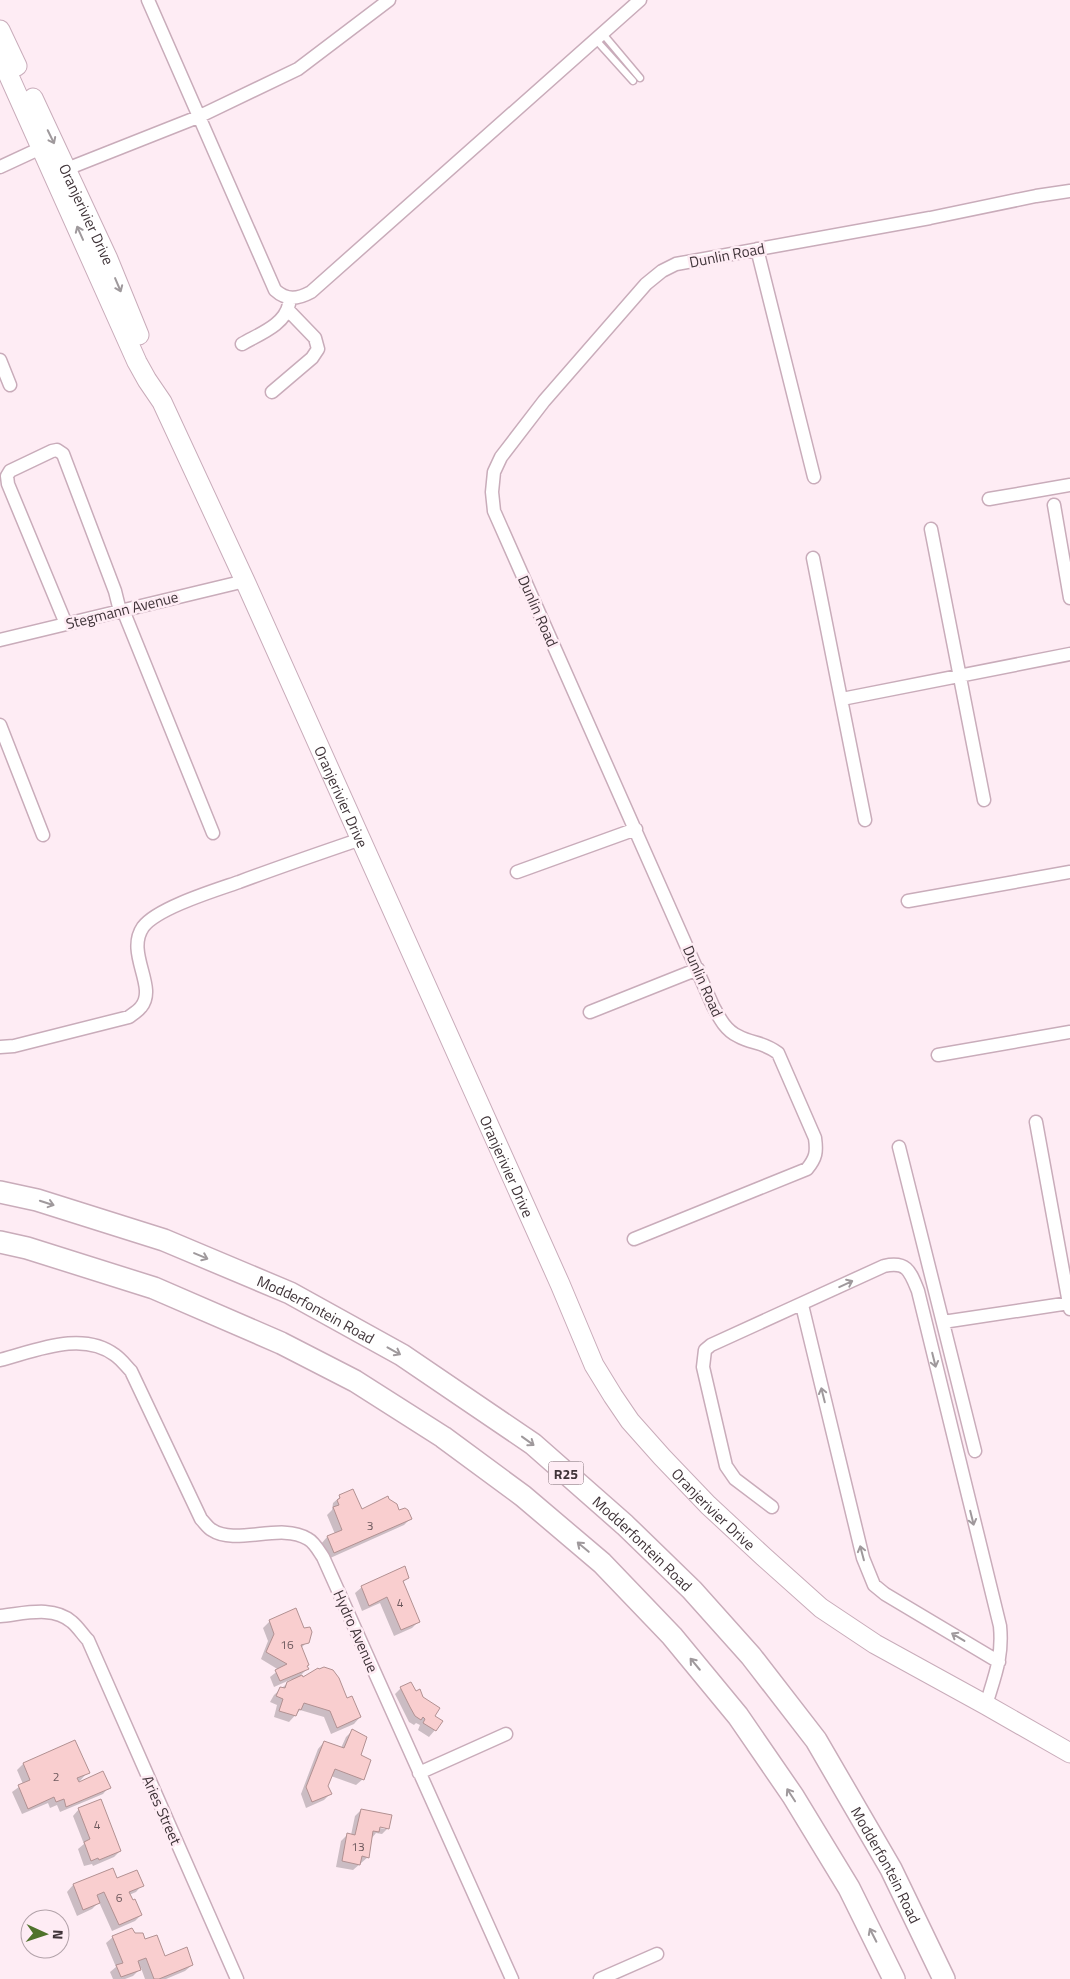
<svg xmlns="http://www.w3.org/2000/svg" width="1070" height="1979" font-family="'Titillium Web',sans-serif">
<rect width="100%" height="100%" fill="#feecf4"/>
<path fill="#0003" fill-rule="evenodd" d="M340,1497L362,1510L398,1512L410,1519L404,1525L328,1559L321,1544L327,1537L335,1534L327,1515L332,1510L333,1503Z
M408,1578L402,1583L419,1621L412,1628L394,1636L380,1603L362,1611L355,1593L362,1587Z
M270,1621L307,1642L301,1648L307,1669L301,1675L302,1679L346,1699L360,1717L354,1724L331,1734L324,1717L300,1710L289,1722L274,1717L277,1705L270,1702L274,1695L292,1679L274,1687L270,1677L279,1670L261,1659L268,1641L263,1628Z
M401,1688L415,1692L422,1697L434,1717L435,1730L429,1737L418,1730L420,1725L416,1723L414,1725L409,1722L395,1694Z
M352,1731L360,1756L363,1779L356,1785L331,1776L327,1786L331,1793L324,1800L306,1808L301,1794L318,1749L324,1742L341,1748L346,1737Z
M75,1742L88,1772L78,1783L109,1787L103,1794L60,1812L57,1805L50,1808L48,1803L22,1814L12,1792L23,1784L17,1770L23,1764Z
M79,1809L120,1851L114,1857L93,1866L92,1864L84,1866L78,1849L84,1844L73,1816Z
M361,1810L388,1828L382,1834L376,1833L371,1839L368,1857L353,1870L336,1867L341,1841L347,1835H351L355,1816ZM373,1827H385V1829Z
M112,1869L116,1879L142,1885L136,1892L129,1895L141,1915L135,1921L112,1931L99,1902L92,1909L77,1916L67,1892L73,1885Z
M134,1934L164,1958L192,1965L185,1971L166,1979H145L141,1968L133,1976L125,1979H113L110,1972L116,1967L106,1943L113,1937Z"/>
<path fill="#f9cecf" stroke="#b29192" d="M353,1489L362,1509L388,1496L389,1499L397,1504L399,1510L405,1508L408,1510L412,1519L334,1553L327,1536L342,1530L333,1507L339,1505L337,1500L340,1498L339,1495Z
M405,1566L409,1578L403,1581L420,1622L401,1630L387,1597L369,1606L361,1586Z
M296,1608L304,1628L310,1627L312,1632L309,1643L301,1645L309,1665L307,1666L309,1669L280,1681L275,1670L287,1664L266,1652L274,1634L269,1620Z
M324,1667L333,1670L339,1678L347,1698L352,1696L361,1717L337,1728L330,1711L304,1703L301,1710L299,1709L296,1716L279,1711L283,1699L276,1696L280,1687L285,1688L287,1682L302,1675L303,1677L318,1668L319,1669Z
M411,1682L416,1691L420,1689L423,1697L440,1708L435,1716L443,1721L436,1731L423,1723L425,1719L423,1717L421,1720L415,1716L410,1707L400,1687Z
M352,1729L367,1737L361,1755L371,1760L364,1780L335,1769L328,1786L332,1794L312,1802L306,1787L324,1741L344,1748Z
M75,1740L90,1773L77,1778L79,1782L103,1771L111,1788L66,1807L64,1799L56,1802L54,1797L28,1809L18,1785L30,1780L23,1763Z
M101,1799L121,1851L99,1860L98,1858L91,1861L84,1842L90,1839L78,1808Z
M361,1809L392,1815L389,1829L380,1827L379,1832L373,1831L369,1858L362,1856L360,1865L342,1861L347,1833L355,1835Z
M113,1868L117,1878L137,1870L144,1886L129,1892L133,1900L135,1899L142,1915L119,1925L104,1892L97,1895L100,1903L83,1910L73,1884Z
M132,1928L135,1933H143L145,1939L157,1935L165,1956L187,1947L193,1965L159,1979H154L146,1958L138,1961L141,1970L121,1977L116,1965L123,1963L112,1936Z"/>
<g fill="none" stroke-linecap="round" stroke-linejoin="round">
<g stroke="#c9acba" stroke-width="9">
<path id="lane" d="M603,34L640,78
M596,40L633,81"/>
</g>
<g stroke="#c9acba" stroke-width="15">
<path id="street" d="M148,0L275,290C287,301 298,299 311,292L640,0
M0,167L41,148
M59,172L198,117L298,69L389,0
M757,249L814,477
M242,344C259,334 285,325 289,304
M0,360L10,385
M272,392L312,358L318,349L315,338L288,310
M989,499L1070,485
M1054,505L1070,598
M931,529L984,800
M813,558L865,820
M123,610L213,833
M66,624L8,484L7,476L10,471L52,451L57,450L63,454L115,591L120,611
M0,640L245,581
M842,699L1070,654
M0,725L43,835
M517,872L636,829
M908,901L1070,872
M590,1012L698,969
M0,1047L14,1046L129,1017C133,1014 138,1011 141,1007C158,987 125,953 143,927C157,908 216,890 239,882C279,867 320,853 361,839
M938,1055L1070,1032
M1036,1122L1070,1309
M899,1147L975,1451
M634,1239L807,1169C816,1158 817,1152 815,1138L778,1053C762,1041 752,1044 738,1036C725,1030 719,1017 713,1006L494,511L492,492L494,472L501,457L544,401L646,284L662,271L676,264L930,218L1036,196L1070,191
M802,1305L863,1558L874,1585L885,1594L999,1662
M943,1322L1070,1303
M0,1360C35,1351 82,1330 115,1355C121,1359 126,1366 131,1371L201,1519C205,1523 208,1528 212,1530C236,1546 281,1522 308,1539C314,1542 319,1551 323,1557L512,1979
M772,1507L735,1479L726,1466L703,1367L705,1350L711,1345L884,1266C907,1261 910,1271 918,1291L1000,1626C1003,1657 995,1675 986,1705
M0,1616C23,1614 53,1605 72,1622C78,1627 83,1635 88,1640L237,1979
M419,1773L506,1734
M600,1979L657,1954"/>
</g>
<g stroke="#c9acba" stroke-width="21">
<g id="secondary">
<path d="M0,30L17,66"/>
<path id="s1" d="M0,56L137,362L147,380L162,402L245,581L560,1284L594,1365L613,1396L630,1421L662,1457L708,1505L764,1557L821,1608L875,1644L986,1705L1070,1753"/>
<path id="s2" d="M33,98L108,259L139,335"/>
</g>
</g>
<g stroke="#c9acba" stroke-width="24">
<g id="primary">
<path id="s3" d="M0,1192L37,1200L164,1240L290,1293L402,1355L533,1444L625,1525L692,1590L751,1656L816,1740L891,1869L944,1979"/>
<path d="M0,1242L27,1248L154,1288L281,1343L355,1381L443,1437L523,1496L602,1563L672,1636L738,1716L793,1796L849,1888L894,1979"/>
</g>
</g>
<use href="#lane" stroke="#fff" stroke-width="6"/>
<use href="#street" stroke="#fff" stroke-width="12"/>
<use href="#secondary" stroke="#fff" stroke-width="19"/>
<use href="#primary" stroke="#fff" stroke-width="21"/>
</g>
<defs><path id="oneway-shaft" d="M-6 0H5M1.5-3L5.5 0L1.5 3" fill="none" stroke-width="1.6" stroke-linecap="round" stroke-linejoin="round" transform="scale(1.25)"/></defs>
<g stroke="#9f999c">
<use href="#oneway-shaft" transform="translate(51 137) rotate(64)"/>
<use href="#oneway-shaft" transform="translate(80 233) rotate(-114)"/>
<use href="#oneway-shaft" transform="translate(118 285) rotate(67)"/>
<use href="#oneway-shaft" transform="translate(47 1203) rotate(18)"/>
<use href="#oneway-shaft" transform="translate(201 1256) rotate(23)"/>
<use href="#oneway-shaft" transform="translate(846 1284) rotate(-25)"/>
<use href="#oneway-shaft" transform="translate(394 1351) rotate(29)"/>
<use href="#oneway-shaft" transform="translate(934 1360) rotate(76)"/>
<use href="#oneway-shaft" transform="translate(823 1395) rotate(-104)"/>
<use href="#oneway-shaft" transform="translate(528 1441) rotate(36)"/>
<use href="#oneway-shaft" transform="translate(972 1518) rotate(76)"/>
<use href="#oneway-shaft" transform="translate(583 1547) rotate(-140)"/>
<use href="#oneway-shaft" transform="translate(862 1553) rotate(-105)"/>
<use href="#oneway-shaft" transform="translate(958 1637) rotate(-149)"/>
<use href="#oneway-shaft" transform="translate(695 1664) rotate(-130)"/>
<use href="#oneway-shaft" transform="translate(791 1795) rotate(-123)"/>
<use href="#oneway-shaft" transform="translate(873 1935) rotate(-117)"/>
</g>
<g text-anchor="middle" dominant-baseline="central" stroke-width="5" stroke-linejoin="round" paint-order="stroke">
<g font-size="12" fill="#6e5a5e">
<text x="370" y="1525">3</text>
<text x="400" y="1602">4</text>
<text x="287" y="1644">16</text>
<text x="56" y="1776">2</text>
<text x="97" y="1824">4</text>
<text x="358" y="1846">13</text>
<text x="119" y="1897">6</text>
</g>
<rect fill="#feecf4" stroke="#786a70" stroke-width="1" x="548.5" y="1461.5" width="35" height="23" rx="4"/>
<g font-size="14" font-weight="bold" fill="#3f3338">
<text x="566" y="1473">R25</text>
</g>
<g font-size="15" fill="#3f3338" stroke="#feecf4">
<text stroke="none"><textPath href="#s2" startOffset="128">Oranjerivier Drive</textPath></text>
<text transform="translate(727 255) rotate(-11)">Dunlin Road</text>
<text transform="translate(122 610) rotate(-14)">Stegmann Avenue</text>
<text transform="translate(538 611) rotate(66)">Dunlin Road</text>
<text stroke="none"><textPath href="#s1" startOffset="816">Oranjerivier Drive</textPath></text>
<text transform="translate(703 981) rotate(66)">Dunlin Road</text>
<text stroke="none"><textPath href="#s1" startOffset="1221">Oranjerivier Drive</textPath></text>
<text stroke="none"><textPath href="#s3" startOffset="338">Modderfontein Road</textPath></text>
<text stroke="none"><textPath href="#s1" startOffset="1626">Oranjerivier Drive</textPath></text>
<text stroke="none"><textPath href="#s3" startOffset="742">Modderfontein Road</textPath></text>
<text transform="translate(356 1631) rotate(66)">Hydro Avenue</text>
<text transform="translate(162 1810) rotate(66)">Aries Street</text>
<text stroke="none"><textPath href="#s3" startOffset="1148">Modderfontein Road</textPath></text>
</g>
</g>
<g transform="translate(45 1934) rotate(93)"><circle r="24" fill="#feecf4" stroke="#b2a2a9"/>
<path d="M0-4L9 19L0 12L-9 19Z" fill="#4f722b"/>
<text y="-8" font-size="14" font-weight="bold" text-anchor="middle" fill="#3f3338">N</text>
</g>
</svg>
